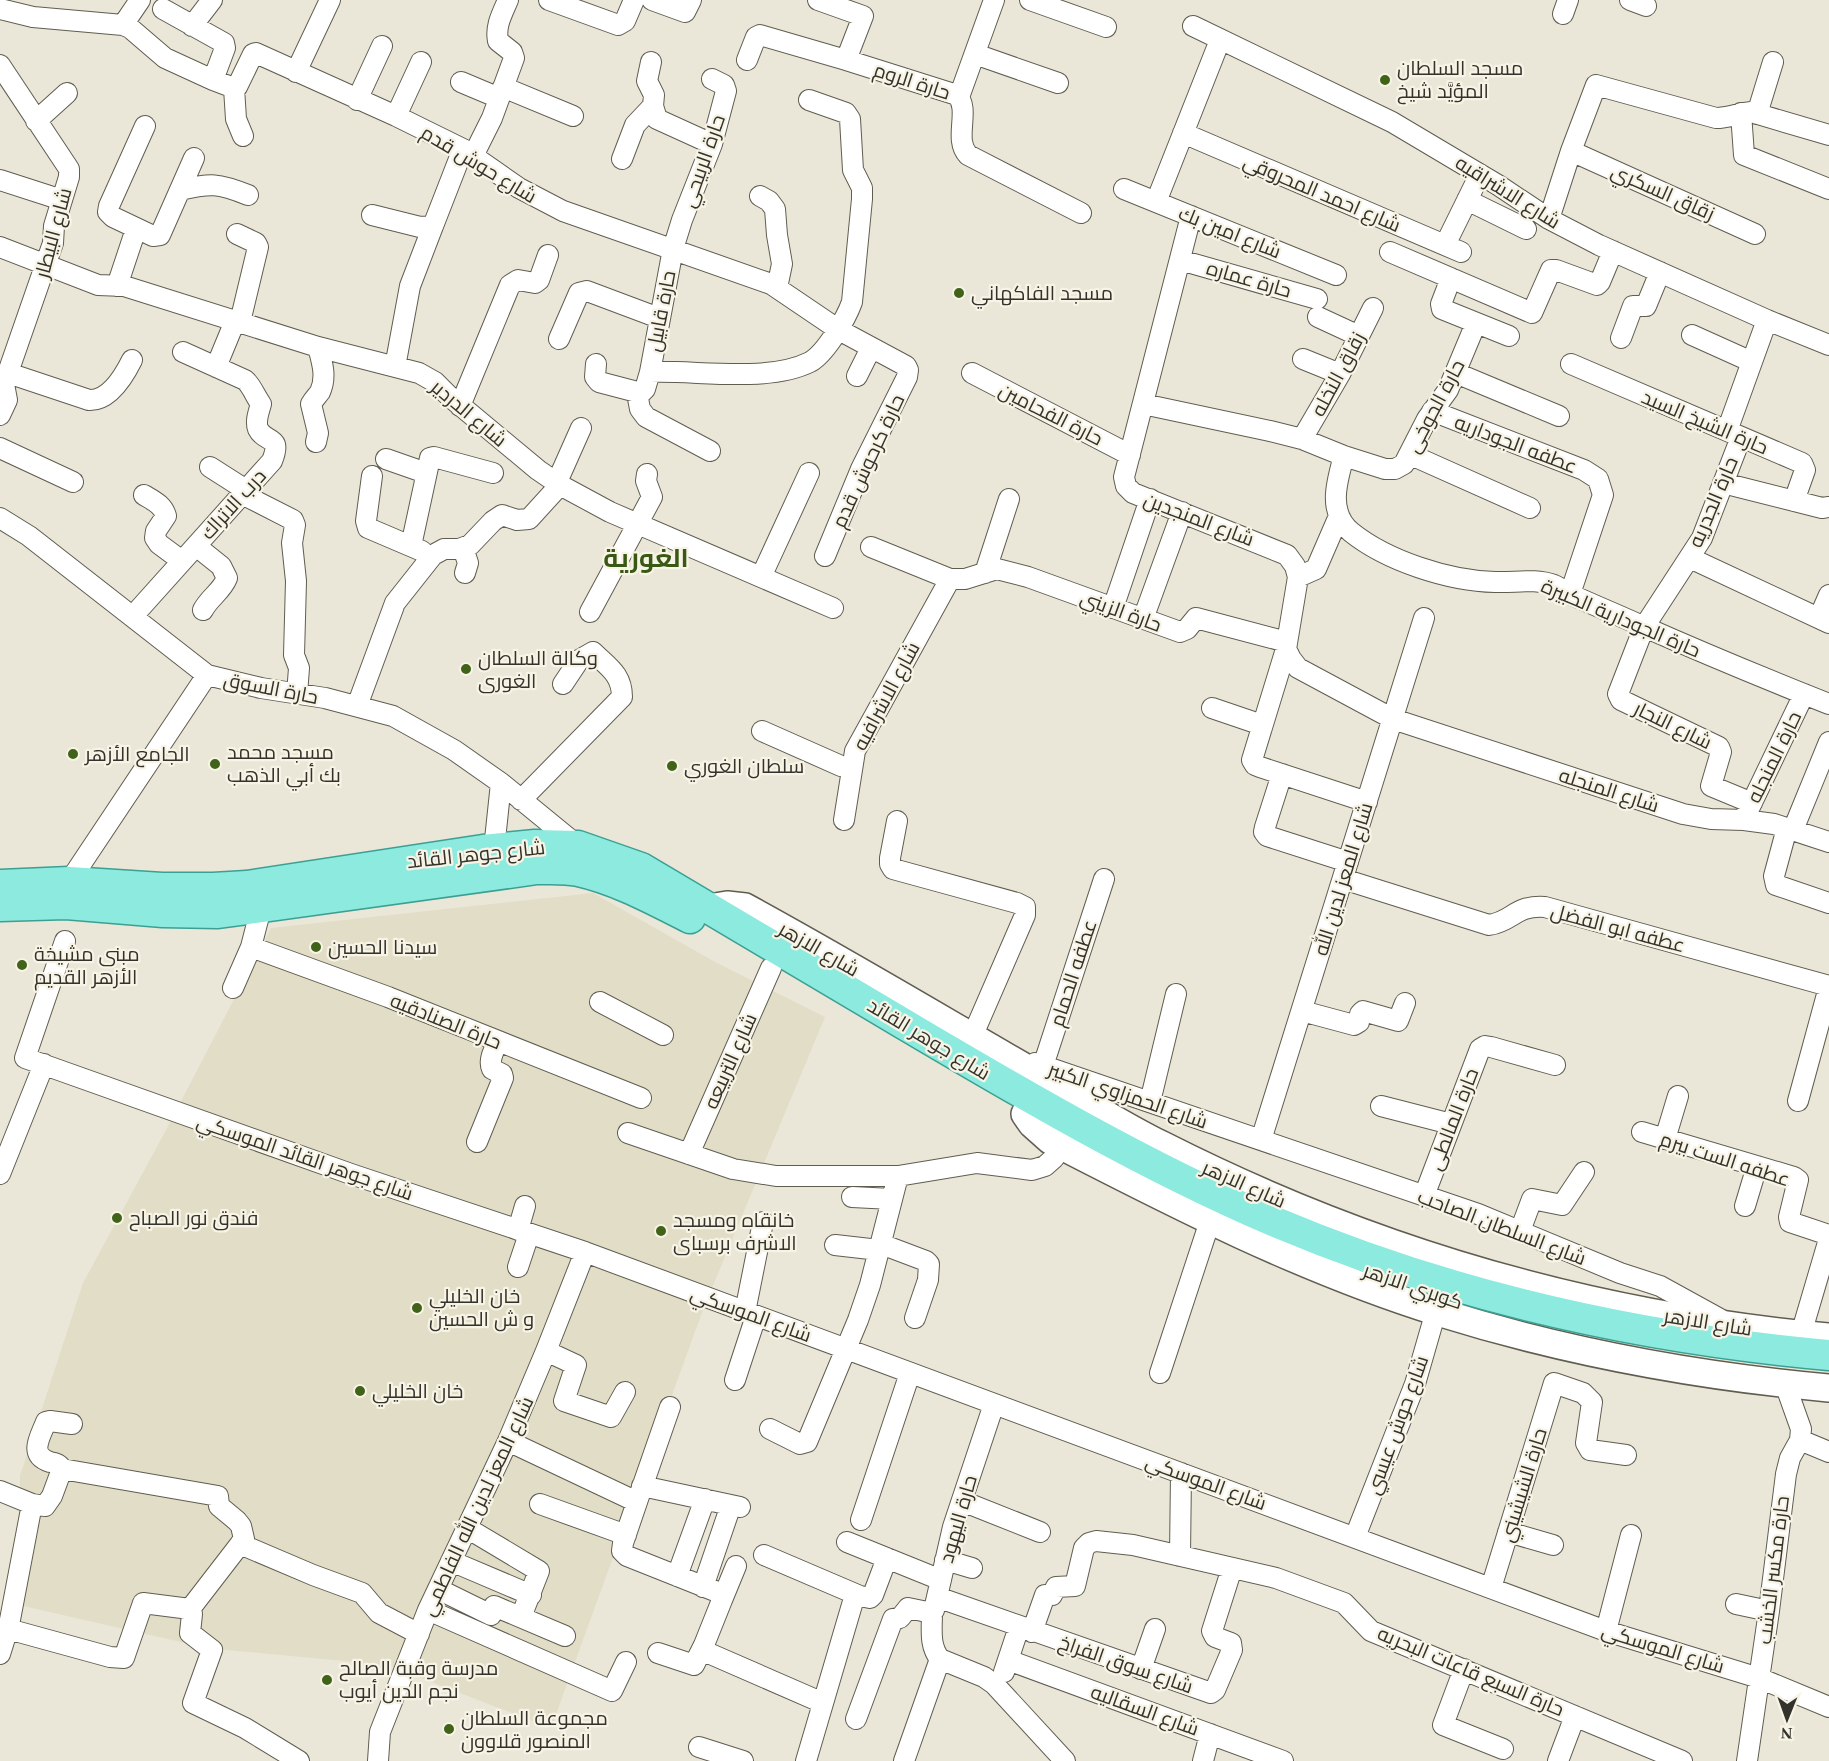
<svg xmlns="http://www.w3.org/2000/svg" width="1829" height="1761" font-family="'Times New Roman',Cairo,serif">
<rect width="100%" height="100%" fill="#eae7d8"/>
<path fill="#e1ddc7" d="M593,893L717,963L825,1017L704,1307L551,1728L387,1665L207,1648L19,1605L20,1476L83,1283L165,1132L271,928Z"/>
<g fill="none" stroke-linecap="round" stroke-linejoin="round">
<g stroke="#605d50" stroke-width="22">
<path id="minor" d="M549,0L618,25L625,21L634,0
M652,0L685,12L691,0
M818,0L863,16L846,60L957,95C971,110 953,139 968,155L1081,213
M1030,0L1106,27
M1630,0L1646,6
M0,9L33,17L123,25L130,28L165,58L213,80L234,88L237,87L253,54L256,53L396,116L463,149L519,188L563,211L771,284L839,330L906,366L908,370L907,377L861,469L825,556
M163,9L224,43L225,48L213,80
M1563,14L1568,0
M123,25L140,0
M192,26L212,0
M1193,26L1392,122L1498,185L1549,219L1599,245L1767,320L1829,345
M975,54L1058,83
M747,60L756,37L760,35L846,60
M651,62L647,81L654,95L653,106L657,119L712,144
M0,65L69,169V177L54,226L53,243L4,384L7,400L0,415
M296,72L330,0
M461,82L499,98
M503,87L573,116
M234,88L236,119L243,136
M959,97L994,0
M357,100L382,46
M1741,113L1744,155L1829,189
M1757,114L1773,62
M396,116L421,62
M36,121L67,93
M145,126L109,206L108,212L113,217L153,236L160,235L194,158
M1183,133L1461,252
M1571,151L1755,234
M473,156L492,118L514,58L512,52L498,41C495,26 502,14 508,0
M622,159L635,125L653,106
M0,180L62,200
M1124,189L1336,275
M180,190C211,183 218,183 248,195
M760,196L769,201L775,209L777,235L782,264L777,288
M1467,200L1526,229
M1156,202L1220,40
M372,215L420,227L433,226L463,149
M1191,216L1124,477L1126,486L1133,493L1287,555L1295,566L1298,577L1286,649L1291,659L1298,668L1393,719L1683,814L1711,819L1744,820L1774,824L1829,842
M1549,219L1571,151L1596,85L1716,118C1728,118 1739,113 1751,112L1829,135
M237,234L256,243L258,247L240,322
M1445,245L1480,174
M0,247L98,285L124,286L318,347L419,373L435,382L449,396L538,470L560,485L610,512L833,608
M1390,252L1532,313L1551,270H1556L1597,285L1600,282L1613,251
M1180,260L1317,299
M1451,278L1441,304L1442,309L1509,336
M117,286L136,229
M1318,317L1359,336
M1692,335L1752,362
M1621,338L1633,306H1646L1660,272
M559,339L579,293L587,291L659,318
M1303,359L1340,374
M596,364L595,377L599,382L641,393L645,389L650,372C697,370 768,383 810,362C825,354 846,319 852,302L862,199V188L853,170L850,119L846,113L809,100
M1571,364L1802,463L1805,470L1794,501
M216,367L235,321
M395,367L410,286L433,226
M650,372L673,249L682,220L712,144L726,91L724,85L712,79
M8,373L89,400C109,401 124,376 132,360
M972,373L1130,455
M1456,373L1559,416
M857,376L871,348
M637,393L640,409L646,417L710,451
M1143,404L1270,431L1302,439L1344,456L1385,469H1395L1404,464L1427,419L1448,390L1476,323
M460,406L510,285L518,280L535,283L539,280L548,255
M1432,411L1584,470L1598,479L1603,495L1570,594
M1727,431L1767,320
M1741,437L1702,538L1644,627L1618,694L1621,700L1719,747L1721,752L1711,786L1752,803
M1302,439L1340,374L1373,308
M316,442L318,433L311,404C314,399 317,396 320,392C327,377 322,362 318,347
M0,448L73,482
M1409,454L1530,508
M1344,456C1337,481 1327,512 1351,532C1387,561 1449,581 1495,582C1515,583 1534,578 1554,585C1561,588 1567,593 1574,596C1596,606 1618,615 1640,625C1703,653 1766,679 1829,704
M386,459L426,473
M210,467L246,490
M372,476L366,521L368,528L422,551
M557,482L581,428
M1723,483L1822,508L1829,507
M242,494L293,520L295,525L292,543L296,581L294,655L299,668L297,694
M144,495C154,501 163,505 166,516L156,531L155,538L159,544L182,561
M0,518L29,536L207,675L261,688L325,698L393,716L454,750L501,783L578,846
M196,546L221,566L227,578C222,591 209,598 203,610
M411,546L430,458L434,457L493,473
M871,547L950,579H965L997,569L1028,577L1180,632L1187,629L1196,618L1287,642
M463,548L468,563L465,573
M1690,558L1829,623
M985,573L1009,499
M761,577L809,473
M1298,577L1316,569L1339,516
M1113,608L1150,499
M590,612L652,497L646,481L647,474
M133,616L272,461C283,434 265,444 258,429C255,421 259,411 261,404C255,396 252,386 245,380L183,352
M1819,618L1829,595
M1143,619L1182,512
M1286,649L1252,760L1255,765L1260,767L1367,802
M357,706L395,603L433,555L444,549H459L470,545L493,521L502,515L517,520L529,519L560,485
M1212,708L1262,725
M762,731L841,766
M1282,774L1265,827L1264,832L1267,836L1348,862
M521,800L622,697C622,674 608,667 593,652L579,660L563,684
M1746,815L1804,694
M844,820L855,751L950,579
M897,821L890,858V864L893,869L1017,903L1025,907V915L972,1037
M1787,828L1774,876L1776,885L1829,903
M1793,830L1829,742
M494,849L501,783
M1343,879L1489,925C1514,921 1514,905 1545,907L1829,986
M69,882L207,675
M65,941L25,1058L351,1174L585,1252L1606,1631L1759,1678L1829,1707
M251,947L388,997L641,1098
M233,988L251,947L261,908
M600,1002L663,1035
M1302,1011L1354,1025L1359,1022L1360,1014L1363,1011L1398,1021L1405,1003
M1035,1063L1478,1214L1620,1273L1660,1286L1720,1319
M1043,1066L1104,879
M1798,1101L1829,987
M1150,1102L1176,994
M1381,1106L1451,1124
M1642,1132L1794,1177L1798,1180L1789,1217L1790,1222L1829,1235
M628,1133L733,1169L776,1176H898L977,1163L1032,1170L1045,1166L1054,1158L1062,1146
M1665,1139L1678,1096
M1261,1140L1424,618
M477,1142L503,1078L502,1074L492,1069C488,1060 494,1050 498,1042
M689,1154L771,968
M0,1174L44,1064
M1424,1196L1480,1049L1485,1046L1491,1047L1555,1065
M852,1197L892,1199
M1745,1206L1757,1166
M518,1230L525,1206
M1520,1231L1532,1199L1562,1205L1584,1172
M881,1244L926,1261L929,1264L928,1280L915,1318
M835,1245L879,1250
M518,1267L529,1234
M745,1312L763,1222
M1801,1334L1829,1239
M546,1351L576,1365L564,1401L611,1417L625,1392
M1160,1373L1210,1221
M735,1380L756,1316
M770,1429L800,1444L807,1442L858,1320L870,1285L898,1176
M1800,1440L1829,1452
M508,1441L637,1502L623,1543L622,1551L627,1556L720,1593L722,1600L704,1645L706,1652L823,1703
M62,1469L218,1496L219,1506L237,1521L241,1526L244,1539L190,1609
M642,1486L740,1507
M0,1491L32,1504L9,1625L0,1654
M962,1501L1040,1532
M637,1502L670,1407
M32,1504L45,1506L52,1496L62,1469C59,1464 56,1463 50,1462C28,1455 40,1437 46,1422L50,1421L72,1424
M540,1504L626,1535
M861,1520L910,1373
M467,1528L539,1571L521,1617
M1508,1532L1553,1545
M1355,1537L1415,1384L1436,1311
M847,1542L941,1580
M240,1544L313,1575L362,1593L379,1613L419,1634
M764,1555L860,1596
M1180,1556L1181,1473
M945,1560L972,1568
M451,1561L531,1595
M677,1576L705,1499
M703,1587L731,1505
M1491,1588L1554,1383L1583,1393L1592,1402L1586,1443L1590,1450L1626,1455
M438,1589L491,1615L494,1606L565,1636
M937,1597L1211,1693L1215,1690L1232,1650L1231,1643L1215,1637L1212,1631L1232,1568
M722,1600L736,1566
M1736,1604L1769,1611
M190,1609L192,1614L190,1633L212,1650L193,1703L245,1728L299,1761
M428,1610L612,1691L626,1662
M932,1613C932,1629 929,1646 940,1659L984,1677L994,1684L1065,1761
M8,1629L110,1657L124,1658L143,1603L190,1609
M1606,1631L1631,1535
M1032,1632L1045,1595H1052L1056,1587L1075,1586L1084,1548L1089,1543L1096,1541L1133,1545L1276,1578L1344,1603L1371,1631L1682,1761
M658,1653L694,1665L704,1645
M1008,1660L1283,1761
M1141,1669L1155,1629
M1464,1669L1443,1725L1503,1749
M1004,1672L1019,1627
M856,1719L893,1619L900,1618L908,1608L932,1613L934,1610L953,1527L994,1404
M699,1747L743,1761
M378,1761L380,1732L428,1610L508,1441L546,1351L585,1252
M806,1761L854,1598L860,1596L870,1598L873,1595L887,1558
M904,1761L940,1659
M1203,1761L1210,1734
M1558,1761L1575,1716
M1747,1761L1769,1611L1786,1474L1790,1458L1800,1440L1801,1429L1785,1384"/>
</g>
<g stroke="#605d50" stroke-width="30">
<path id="secondary" d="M709,908L727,905L745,907C846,962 944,1021 1043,1078C1083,1100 1121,1125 1162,1145C1373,1252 1593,1316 1829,1337
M1025,1114L1032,1124L1050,1140C1176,1205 1303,1270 1438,1312C1566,1352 1696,1376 1829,1388"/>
</g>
<g stroke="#3ba093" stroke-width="33">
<path id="primary" d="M0,885L69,882L162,888H213L247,886L483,850L535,845L578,846L641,868C729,920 817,972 904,1024C1024,1095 1145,1166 1273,1221C1450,1296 1638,1338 1829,1355
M0,906L66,904L163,912L218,913L537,869C550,869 565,868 578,871C618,880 654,900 690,918"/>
</g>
<use href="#minor" stroke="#fff" stroke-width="20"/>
<use href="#secondary" stroke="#fff" stroke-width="27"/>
<use href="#primary" stroke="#8ceadf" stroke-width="30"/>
</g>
<g fill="#406219" stroke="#f8f4e5" stroke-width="2">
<circle cx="1385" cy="80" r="6"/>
<circle cx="959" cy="293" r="6"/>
<circle cx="466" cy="669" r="6"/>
<circle cx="73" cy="754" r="6"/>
<circle cx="215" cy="764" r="6"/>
<circle cx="672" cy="766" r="6"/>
<circle cx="316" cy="947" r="6"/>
<circle cx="22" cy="965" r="6"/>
<circle cx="117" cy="1218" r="6"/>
<circle cx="661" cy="1231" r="6"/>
<circle cx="417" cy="1308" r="6"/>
<circle cx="360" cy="1391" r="6"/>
<circle cx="327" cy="1680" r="6"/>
<circle cx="449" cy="1729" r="6"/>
</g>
<g text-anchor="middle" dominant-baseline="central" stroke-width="4.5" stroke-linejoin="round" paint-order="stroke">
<g font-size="20" fill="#33322c" stroke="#f8f4e5" text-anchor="start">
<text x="1397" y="68">مسجد السلطان<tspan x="1397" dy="23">المؤيَّد شيخ</tspan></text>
<text x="971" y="293">مسجد الفاكهاني</text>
<text x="478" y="658">وكالة السلطان<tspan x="478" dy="23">الغورى</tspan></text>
<text x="227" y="752">مسجد محمد<tspan x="227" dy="23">بك أبي الذهب</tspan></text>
<text x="85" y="754">الجامع الأزهر</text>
<text x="684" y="766">سلطان الغوري</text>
<text x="328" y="947">سيدنا الحسين</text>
<text x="34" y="954">مبنى مشيخة<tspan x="34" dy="23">الأزهر القديم</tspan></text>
<text x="129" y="1218">فندق نور الصباح</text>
<text x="673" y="1220">خانقاه ومسجد<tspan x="673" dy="23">الاشرف برسباى</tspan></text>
<text x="429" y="1296">خان الخليلي<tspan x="429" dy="23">و ش الحسين</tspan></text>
<text x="372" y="1391">خان الخليلي</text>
<text x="339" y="1668">مدرسة وقبة الصالح<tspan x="339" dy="23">نجم الدين أيوب</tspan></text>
<text x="461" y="1718">مجموعة السلطان<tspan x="461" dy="23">المنصور قلاوون</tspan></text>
</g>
<g font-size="20" fill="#33322c" stroke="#f8f4e5">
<text transform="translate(912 81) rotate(18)">حارة الروم</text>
<text transform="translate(703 161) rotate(-71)">حارة الربيحي</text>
<text transform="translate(479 164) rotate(31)">شارع حوش قدم</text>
<text transform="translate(1508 192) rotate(32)">شارع الاشراقيه</text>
<text transform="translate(1663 192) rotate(24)">زقاق السكري</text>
<text transform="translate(1322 193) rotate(23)">شارع احمد المحروقي</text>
<text transform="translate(1230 232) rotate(22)">شارع امين بك</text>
<text transform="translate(53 233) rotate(-75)">شارع البيطار</text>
<text transform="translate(1249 279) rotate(16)">حارة عماره</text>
<text transform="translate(661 311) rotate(-79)">حارة قابيل</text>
<text transform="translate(1338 374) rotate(-62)">زقاق النخله</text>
<text transform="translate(1435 406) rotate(-62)">حارة الجوخى</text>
<text transform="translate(469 413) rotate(40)">شارع الدردير</text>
<text transform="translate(1051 414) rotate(27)">حارة الفحامين</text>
<text transform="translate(1705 422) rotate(23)">حارة الشيخ السيد</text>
<text transform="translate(1516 444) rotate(21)">عطفه الجوداريه</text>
<text transform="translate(868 461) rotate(-65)">حارة كرحوش قدم</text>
<text transform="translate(1713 502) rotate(-67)">حارة الجدريه</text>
<text transform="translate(233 504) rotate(-48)">درب الاتراك</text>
<text transform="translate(1199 519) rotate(21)">شارع المنجدين</text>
<text transform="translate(1121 611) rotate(20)">حارة الزيني</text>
<text transform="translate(1621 618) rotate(23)">حارة الجودارية الكبيرة</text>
<text transform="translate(271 688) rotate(11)">حارة السوق</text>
<text transform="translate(886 696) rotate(-62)">شارع الاشرافيه</text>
<text transform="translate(1673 725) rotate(26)">شارع النجار</text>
<text transform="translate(1774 757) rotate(-64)">حارة المنجله</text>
<text transform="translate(1609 790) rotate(18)">شارع المنجله</text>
<text transform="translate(476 854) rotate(-6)">شارع جوهر القائد</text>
<text transform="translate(1343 879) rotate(-73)">شارع المعز لدين الله</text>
<text transform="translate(1618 928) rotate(15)">عطفه ابو الفضل</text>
<text transform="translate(819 949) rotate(30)">شارع الازهر</text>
<text transform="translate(1073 973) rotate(-72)">عطفه الحمام</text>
<text transform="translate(446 1021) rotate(22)">حارة الصنادقيه</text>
<text transform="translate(929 1039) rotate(31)">شارع جوهر القائد</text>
<text transform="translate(730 1061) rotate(-66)">شارع التربيعه</text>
<text transform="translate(1128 1095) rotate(19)">شارع الحمزاوي الكبير</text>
<text transform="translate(1453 1119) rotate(-69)">حارة المالطى</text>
<text transform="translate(305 1157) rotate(19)">شارع جوهر القائد الموسكي</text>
<text transform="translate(1725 1159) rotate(18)">عطفه الست بيرم</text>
<text transform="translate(1244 1184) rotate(24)">شارع الازهر</text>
<text transform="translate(1502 1227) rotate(21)">شارع السلطان الصاحب</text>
<text transform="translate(1413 1286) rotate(19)">كوبري الازهر</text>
<text transform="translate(751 1314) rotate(20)">شارع الموسكي</text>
<text transform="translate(1708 1322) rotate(9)">شارع الازهر</text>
<text transform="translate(1397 1425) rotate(-70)">شارع حوش عيسي</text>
<text transform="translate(1206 1482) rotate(20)">شارع الموسكي</text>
<text transform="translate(1523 1485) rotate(-73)">حارة الشيشيني</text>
<text transform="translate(477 1506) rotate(-65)">شارع المعز لدين الله الفاطمي</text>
<text transform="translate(958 1519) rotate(-74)">حارة اليهود</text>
<text transform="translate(1773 1570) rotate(-83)">حارة مكسر الخشب</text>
<text transform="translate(1663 1648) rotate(17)">شارع الموسكي</text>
<text transform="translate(1126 1664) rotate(19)">شارع سوق الفراخ</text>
<text transform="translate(1471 1671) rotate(23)">حارة السبع قاعات البحريه</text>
<text transform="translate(1145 1710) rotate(20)">شارع السقاليه</text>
</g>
<g font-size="26" font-weight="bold" fill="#395815" stroke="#f8f4e5">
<text x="646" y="558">الغورية</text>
</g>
</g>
<g transform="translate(1787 1719) rotate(181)" stroke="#f8f4e5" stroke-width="4.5" paint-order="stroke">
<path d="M0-4.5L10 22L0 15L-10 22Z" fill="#33322c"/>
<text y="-9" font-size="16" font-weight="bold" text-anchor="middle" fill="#33322c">N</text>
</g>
</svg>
